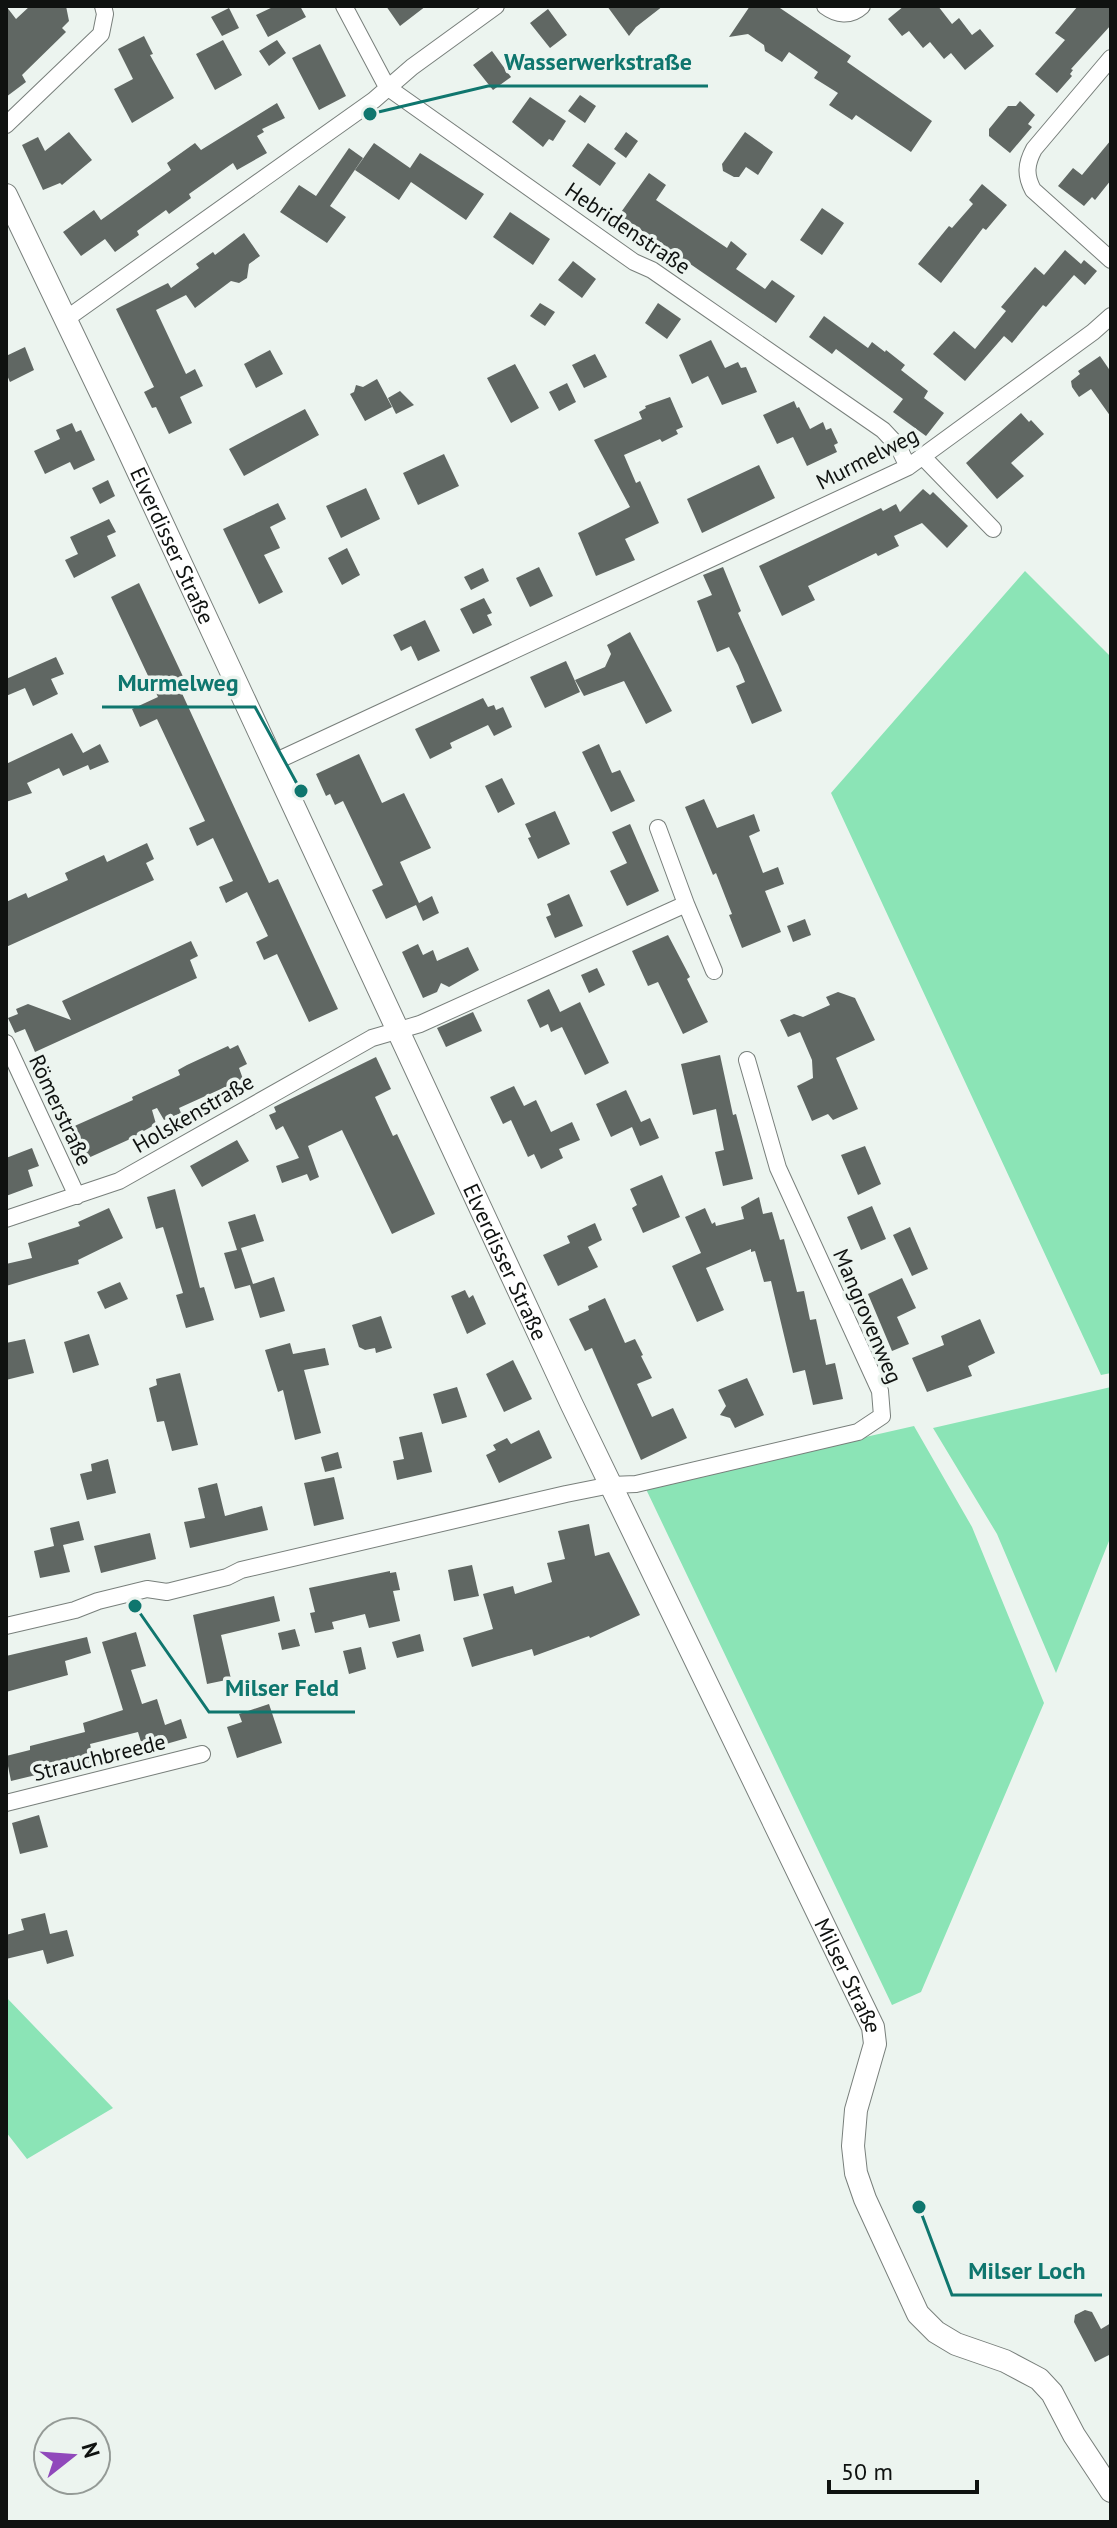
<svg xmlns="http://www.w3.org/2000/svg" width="1117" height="2528" font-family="'PT Sans',sans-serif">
<rect width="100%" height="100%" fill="#ecf4ef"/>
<path fill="#8be4b6" d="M1025,571L1111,657V1373L1101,1375L831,793Z
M1111,1387V1536L1056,1673L997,1534L933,1428Z
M914,1426L972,1527L1044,1703L921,1992L892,2005L645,1487Z
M6,1997L113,2108L27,2159L6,2132Z"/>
<path fill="#606763" d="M6,6L16,19L30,6H66L69,21L62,28L66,32L22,75L26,82L6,97Z
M275,6H300L306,17L268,37L256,15Z
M386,6H426L400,26Z
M607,6H663L636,27L629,36Z
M750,6H777L851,56L847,62L932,121L911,152L856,115L852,120L829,105L838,93L814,78L818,72L789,52L782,62L765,51L764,45L748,34L729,37Z
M904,6H938L952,24L959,18L972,35L980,29L994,46L965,70L951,53L944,59L930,42L923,48L909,31L902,36L888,19Z
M1078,6H1111V25L1071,69L1073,70L1070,74L1072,76L1057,93L1035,74L1065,40L1055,33Z
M229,8L239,28L222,36L211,17Z
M548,9L567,35L550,48L530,23Z
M144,36L153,54L150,55L174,98L132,123L114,89L133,79L118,49Z
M223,40L242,75L215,90L196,54Z
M277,40L286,53L269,66L259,51Z
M320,44L346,96L319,110L292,58Z
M492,51L511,77L493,90L473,65Z
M580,95L596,106L585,123L568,111Z
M530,97L566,121L553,141L549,139L543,147L512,122Z
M1020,101L1035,115L1028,124L1032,127L1010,153L989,136V129L1008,106H1016Z
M277,103L285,118L262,129L264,132L257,136L267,153L237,170L233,163L189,194L191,198L169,214L166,210L137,231L139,235L115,252L105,239L81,256L63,232L94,210L101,220L171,170L167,163L195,143L201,150Z
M69,132L92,160L62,185L60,183L43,190L22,145L38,137L45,151Z
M626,132L638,141L626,158L614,149Z
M745,132L773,152L758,175L746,167L739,177H734L723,171L722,164Z
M1111,140V180L1095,200L1092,197L1084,206L1058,186L1073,168L1082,175Z
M374,143L410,168L420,153L484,194L466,220L411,182L399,200L355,170Z
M588,143L616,163L600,186L572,166Z
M349,148L363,158L330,206L346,217L327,243L280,212L299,185L316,196Z
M649,173L666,185L656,200L727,248L731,241L747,254L736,269L765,289L772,280L795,296L776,323L619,215Z
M982,184L1007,205L986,230L983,228L941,283L918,264L949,226L952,228L973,204L969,200Z
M822,208L844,223L822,255L800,240Z
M510,212L550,239L533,265L493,237Z
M244,233L260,256L249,264L247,278L239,283L231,281L195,308L186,295L156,310L186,374L195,369L203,386L180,397L192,423L169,434L156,407L152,408L144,392L154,387L116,309L168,283L171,288L199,268L196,264L213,252L215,255Z
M1065,250L1081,264L1084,260L1097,271L1085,285L1074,275L1046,307L1043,305L1012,343L1004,336L965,381L933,354L954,331L975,349L1006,311L1001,307L1035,267L1044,275Z
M573,261L596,279L582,298L558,280Z
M540,303L555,312L545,326L530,316Z
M658,303L681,319L667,339L645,323Z
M824,316L868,348L872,342L885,352L886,350L905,365L901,370L928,391L924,398L944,413L926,436L893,412L903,399L836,349L832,354L809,337Z
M711,340L725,368L738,362L741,368L746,367L757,392L722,405L708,376L692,384L679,355Z
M25,347L34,370L10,382L6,373V356Z
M270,350L283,374L256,388L244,364Z
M595,354L607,377L584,388L572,365Z
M1100,356L1111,372V417L1091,389L1079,397L1072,387L1071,381L1080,374L1078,371Z
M515,364L539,408L511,423L487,378Z
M377,379L392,407L365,421L350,394L354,392L356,385L363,387Z
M567,383L576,402L559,411L549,392Z
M400,391L414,405L396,414L388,398Z
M670,397L683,427L676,430L678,434L662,442L660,439L624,455L636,483L640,481L659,523L625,539L635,560L596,576L578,533L630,507L594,440L642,419L639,412L646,408L645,406Z
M794,401L797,408L799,407L810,429L823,422L826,430L831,428L838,443L834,445L837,452L807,466L793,437L777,444L763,415Z
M305,409L319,435L244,476L229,449Z
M1021,413L1029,422L1031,420L1044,434L1011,463L1024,476L997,499L966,463Z
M72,423L76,432L81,430L95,460L74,470L70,462L45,474L34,451L60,439L56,430Z
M444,454L459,486L418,505L403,473Z
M759,465L775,498L702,533L687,499Z
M108,480L115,496L100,504L92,488Z
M366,488L380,519L341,538L326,506Z
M923,489L930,495L933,492L968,526L947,548L922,523L894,536L899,546L878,556L876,553L808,586L815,600L782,616L759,566L881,508L883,511L896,504L900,512Z
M278,503L286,519L270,527L280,548L264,555L283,592L259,604L223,529Z
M109,519L116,532L107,536L116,556L74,578L65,560L78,554L70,537Z
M347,548L360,575L342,585L328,558Z
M539,567L553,596L530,607L516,578Z
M723,567L741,611L738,613L782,711L752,724L736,686L745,682L738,665L729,647L717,652L697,601L712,595L703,575Z
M483,568L489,581L471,590L464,577Z
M139,583L187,685L180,689L269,883L278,879L338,1009L309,1022L277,954L264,960L256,942L268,936L247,892L226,903L219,887L233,881L213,838L197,846L189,828L205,821L157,719L140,727L132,709L158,697L111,597Z
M484,598L492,613L487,615L492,625L473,634L460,609Z
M425,620L440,651L418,661L411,646L401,651L393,635Z
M630,632L672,711L646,724L624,681L584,696L575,680L605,667L611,654L607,645Z
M56,657L64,674L51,679L58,694L33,706L25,688L6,696V679Z
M566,661L580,692L545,708L530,677Z
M483,698L488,707L494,705L496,710L503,707L512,727L494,736L488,725L450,743L452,748L430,759L415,729Z
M72,733L83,753L100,744L109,762L90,770L88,765L63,776L59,768L27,783L32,793L6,802V764Z
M599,744L612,773L620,770L635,801L611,812L582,752Z
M359,754L382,803L404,793L431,848L400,862L419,903L432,896L439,913L423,921L416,905L386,919L372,890L383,885L343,801L335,805L330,794L326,796L316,774Z
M502,778L515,804L498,813L485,786Z
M704,799L717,828L754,814L760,831L749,836L763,873L778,867L784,884L765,891L781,932L742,948L729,915L732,914L716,873L713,875L685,807Z
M555,811L570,844L538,859L528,838L531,837L525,824Z
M630,824L659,891L627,906L610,871L627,863L612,832Z
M147,843L154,859L146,863L154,880L6,947V902L26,893L28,898L68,880L65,873L104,855L107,862Z
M569,894L583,926L555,938L546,917L551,915L547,904Z
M805,919L811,935L793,942L787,926Z
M668,935L690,977L687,979L708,1022L683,1034L658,982L648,986L632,951Z
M191,941L198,956L190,960L197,978L35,1052L25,1029L15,1033L8,1018L18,1014L16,1009L28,1004L71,1020L62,1001Z
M418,944L423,955L433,950L437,961L468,947L479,970L449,987L441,983L437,992L423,998L402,952Z
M597,968L605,985L589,993L581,975Z
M549,989L560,1012L580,1002L609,1063L585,1075L562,1027L551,1032L548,1024L540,1028L527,1000Z
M838,992L855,998L875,1040L836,1058L858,1109L833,1120L828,1114L812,1121L797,1086L813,1078L812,1060L800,1032L788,1037L780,1020L794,1014L803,1017L830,1005L826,997Z
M473,1012L482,1031L446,1047L437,1028Z
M238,1045L247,1064L239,1068L243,1079L179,1108L181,1113L164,1120L157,1108L152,1110L156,1124L128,1140L86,1159L79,1143L68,1148L61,1132L133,1100L132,1097L180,1075L178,1070L187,1065L228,1046L230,1049Z
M720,1055L733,1115L736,1114L753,1179L723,1186L715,1152L724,1150L716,1109L693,1115L681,1064Z
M376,1057L391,1089L375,1097L393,1136L397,1134L435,1214L392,1234L342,1130L308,1146L319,1177L310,1181L307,1174L282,1183L276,1166L299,1158L283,1126L276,1130L269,1115L276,1112L274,1107Z
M514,1086L524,1106L536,1100L551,1132L572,1122L580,1140L559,1149L563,1158L541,1169L534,1154L528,1157L511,1120L503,1124L490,1097Z
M626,1090L641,1122L650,1118L659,1138L640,1146L632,1127L611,1137L596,1104Z
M237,1140L249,1161L202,1187L190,1166Z
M865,1146L881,1184L858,1195L841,1155Z
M32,1148L39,1166L28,1170L33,1186L6,1196V1158Z
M662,1175L680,1217L643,1233L632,1208L637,1205L630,1189Z
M175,1189L200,1288L204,1287L214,1320L186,1328L176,1295L183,1293L174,1263L163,1227L156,1229L147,1197Z
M759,1197L763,1214L772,1212L780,1240L784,1239L797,1292L804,1291L810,1320L816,1319L826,1365L835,1363L843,1399L813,1405L805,1370L793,1373L771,1281L764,1282L755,1251L751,1252V1249L706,1268L724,1310L697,1322L672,1266L701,1253L685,1217L705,1208L712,1224L715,1222L716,1226L744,1219L741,1207Z
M872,1206L886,1239L861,1250L847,1217Z
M109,1208L123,1238L78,1260L79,1264L6,1286V1264L32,1258L28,1243L80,1226L78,1222Z
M255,1214L264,1241L241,1248L253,1284L274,1277L285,1311L260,1318L250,1285L235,1289L224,1253L237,1250L228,1222Z
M595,1223L602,1240L588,1247L598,1267L558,1286L543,1255L570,1243L567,1236Z
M910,1227L928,1269L912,1276L893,1235Z
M902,1278L916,1308L897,1317L909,1344L892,1351L868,1294Z
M120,1282L128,1299L105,1309L97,1292Z
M465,1290L469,1298L473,1295L486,1324L467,1334L451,1296Z
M605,1298L625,1343L635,1339L643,1355L641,1356L652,1378L637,1384L652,1417L673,1408L687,1438L641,1460L592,1348L585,1351L569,1319L589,1310L588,1306Z
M381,1316L392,1348L376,1353L375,1348L365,1350L359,1347L352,1325Z
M980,1319L995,1353L968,1366L972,1376L927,1392L912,1358L944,1345L941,1336Z
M89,1334L99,1365L73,1373L64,1342Z
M25,1339L34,1373L6,1380V1343Z
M290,1343L293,1354L325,1348L329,1365L304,1370L321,1433L295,1440L283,1390L278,1392L265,1350Z
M513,1360L532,1399L504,1412L486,1374Z
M180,1373L198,1445L172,1451L164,1421L157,1422L149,1388L157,1385L156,1379Z
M747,1378L764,1415L735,1428L730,1418L720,1415L726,1406L718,1390Z
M457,1387L467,1417L442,1424L433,1394Z
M539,1430L552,1458L499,1483L486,1455L496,1450L493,1445L507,1438L511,1444Z
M422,1432L432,1472L397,1480L393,1461L404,1459L399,1437Z
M338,1452L342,1468L325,1472L321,1457Z
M108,1459L116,1493L87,1500L80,1474L92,1471L91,1464Z
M334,1477L344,1519L314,1526L304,1483Z
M217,1483L225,1516L262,1506L268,1530L190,1548L184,1522L205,1518L198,1488Z
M79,1521L84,1540L63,1545L70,1572L40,1578L34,1551L54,1546L50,1528Z
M589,1524L595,1556L609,1552L640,1615L590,1638L589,1636L534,1656L532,1649L472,1667L463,1638L493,1629L483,1594L513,1586L515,1594L552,1582L547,1563L565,1559L558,1531Z
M150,1533L156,1559L101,1573L94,1546Z
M472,1565L479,1596L454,1601L448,1570Z
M390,1571V1573L396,1572L400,1590L393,1591L400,1621L369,1628L365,1614L332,1622L334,1629L315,1633L310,1613L315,1612L309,1588Z
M274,1596L280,1621L221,1635L231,1679L207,1684L193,1615Z
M295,1629L300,1646L282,1650L278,1633Z
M136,1632L146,1666L131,1670L142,1704L157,1699L165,1725L181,1719L187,1738L166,1744L163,1735L141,1742L138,1732L90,1744L94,1761L11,1781L6,1756L30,1750V1746L85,1732L83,1723L123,1710L102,1642Z
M420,1634L424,1651L397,1658L392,1642Z
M87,1637L91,1653L65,1661L68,1675L6,1692V1656Z
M361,1647L366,1669L349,1674L343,1651Z
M269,1704L282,1743L237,1758L227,1727L242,1722L239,1714Z
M39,1815L48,1847L20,1854L12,1823Z
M45,1913L50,1934L67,1930L74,1956L47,1964L43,1950L6,1959V1935L24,1930L21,1919Z
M1085,2310L1092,2312L1101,2329L1111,2323V2354L1095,2362L1074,2322L1075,2315Z"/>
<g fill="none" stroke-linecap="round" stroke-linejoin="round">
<g stroke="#787f7b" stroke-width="18">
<path id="street" d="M344,6L387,87L634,262L652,270L883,430L898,446L908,467
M825,6C837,15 850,17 862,6
M1111,58L1034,149C1026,164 1025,175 1033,190L1111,260
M6,125L101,34L105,14L103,6
M66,319L374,100L412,67L496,6
M923,457L993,529
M272,763L908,467L1093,332L1111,316
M686,904L714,971
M6,1043L77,1196
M6,1219L119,1181L372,1038L420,1024L686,904L658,828
M6,1626L75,1610L98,1601L147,1589L167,1592L227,1577L241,1570L566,1494L611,1485L636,1484L858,1432L882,1416L880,1391L778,1168L747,1060
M6,1803L202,1754"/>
</g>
<g stroke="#787f7b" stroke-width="24">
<g id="secondary">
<path id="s1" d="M6,195L123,439L572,1405L873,2027L875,2044L856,2110L853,2146L856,2173L865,2199L918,2314L936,2332L956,2344L1005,2361L1039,2379L1052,2393L1074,2435L1111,2491"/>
</g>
</g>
<use href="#street" stroke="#fff" stroke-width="16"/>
<use href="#secondary" stroke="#fff" stroke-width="22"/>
</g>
<g text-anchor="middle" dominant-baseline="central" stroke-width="7" stroke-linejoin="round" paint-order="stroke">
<g font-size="22" fill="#0f1210" stroke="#ecf4ef">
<text transform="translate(628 228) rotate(34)">Hebridenstraße</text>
<text transform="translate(867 458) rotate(-27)">Murmelweg</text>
<text stroke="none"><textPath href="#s1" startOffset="388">Elverdisser Straße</textPath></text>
<text transform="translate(61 1110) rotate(65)">Römerstraße</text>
<text transform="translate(193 1113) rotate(-30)">Holskenstraße</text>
<text stroke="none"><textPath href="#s1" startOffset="1178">Elverdisser Straße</textPath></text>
<text transform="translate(868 1316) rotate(67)">Mangrovenweg</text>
<text transform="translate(99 1757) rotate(-14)">Strauchbreede</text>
<text stroke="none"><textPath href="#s1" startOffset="1970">Milser Straße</textPath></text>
</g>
</g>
<path fill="none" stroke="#0f766e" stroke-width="3" d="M370 114L488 86H708M301 791L255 707H102M135 1606L209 1712H355M919 2207L952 2295H1102"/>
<g fill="#0f766e" stroke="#ecf4ef" stroke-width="3">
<circle cx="370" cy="114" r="8"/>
<circle cx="301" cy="791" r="8"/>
<circle cx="135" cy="1606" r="8"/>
<circle cx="919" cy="2207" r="8"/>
</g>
<g font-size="24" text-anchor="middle" font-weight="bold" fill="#0f766e" stroke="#ecf4ef" stroke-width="7" stroke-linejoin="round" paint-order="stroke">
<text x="598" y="70">Wasserwerkstraße</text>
<text x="178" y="691">Murmelweg</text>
<text x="282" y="1696">Milser Feld</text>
<text x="1027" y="2279">Milser Loch</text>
</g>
<rect width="1117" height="2528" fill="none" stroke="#0f1210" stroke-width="16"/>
<g transform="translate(72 2456) rotate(73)"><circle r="38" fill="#ecf4ef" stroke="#949a96" stroke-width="2"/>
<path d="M0-6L14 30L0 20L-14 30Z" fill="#9048bb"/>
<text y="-12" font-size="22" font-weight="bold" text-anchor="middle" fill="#0f1210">N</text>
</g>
<path d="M829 2480v12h148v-12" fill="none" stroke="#0f1210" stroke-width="4"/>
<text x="841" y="2480" font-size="24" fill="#0f1210" stroke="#ecf4ef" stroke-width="6" paint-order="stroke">50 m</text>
</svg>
